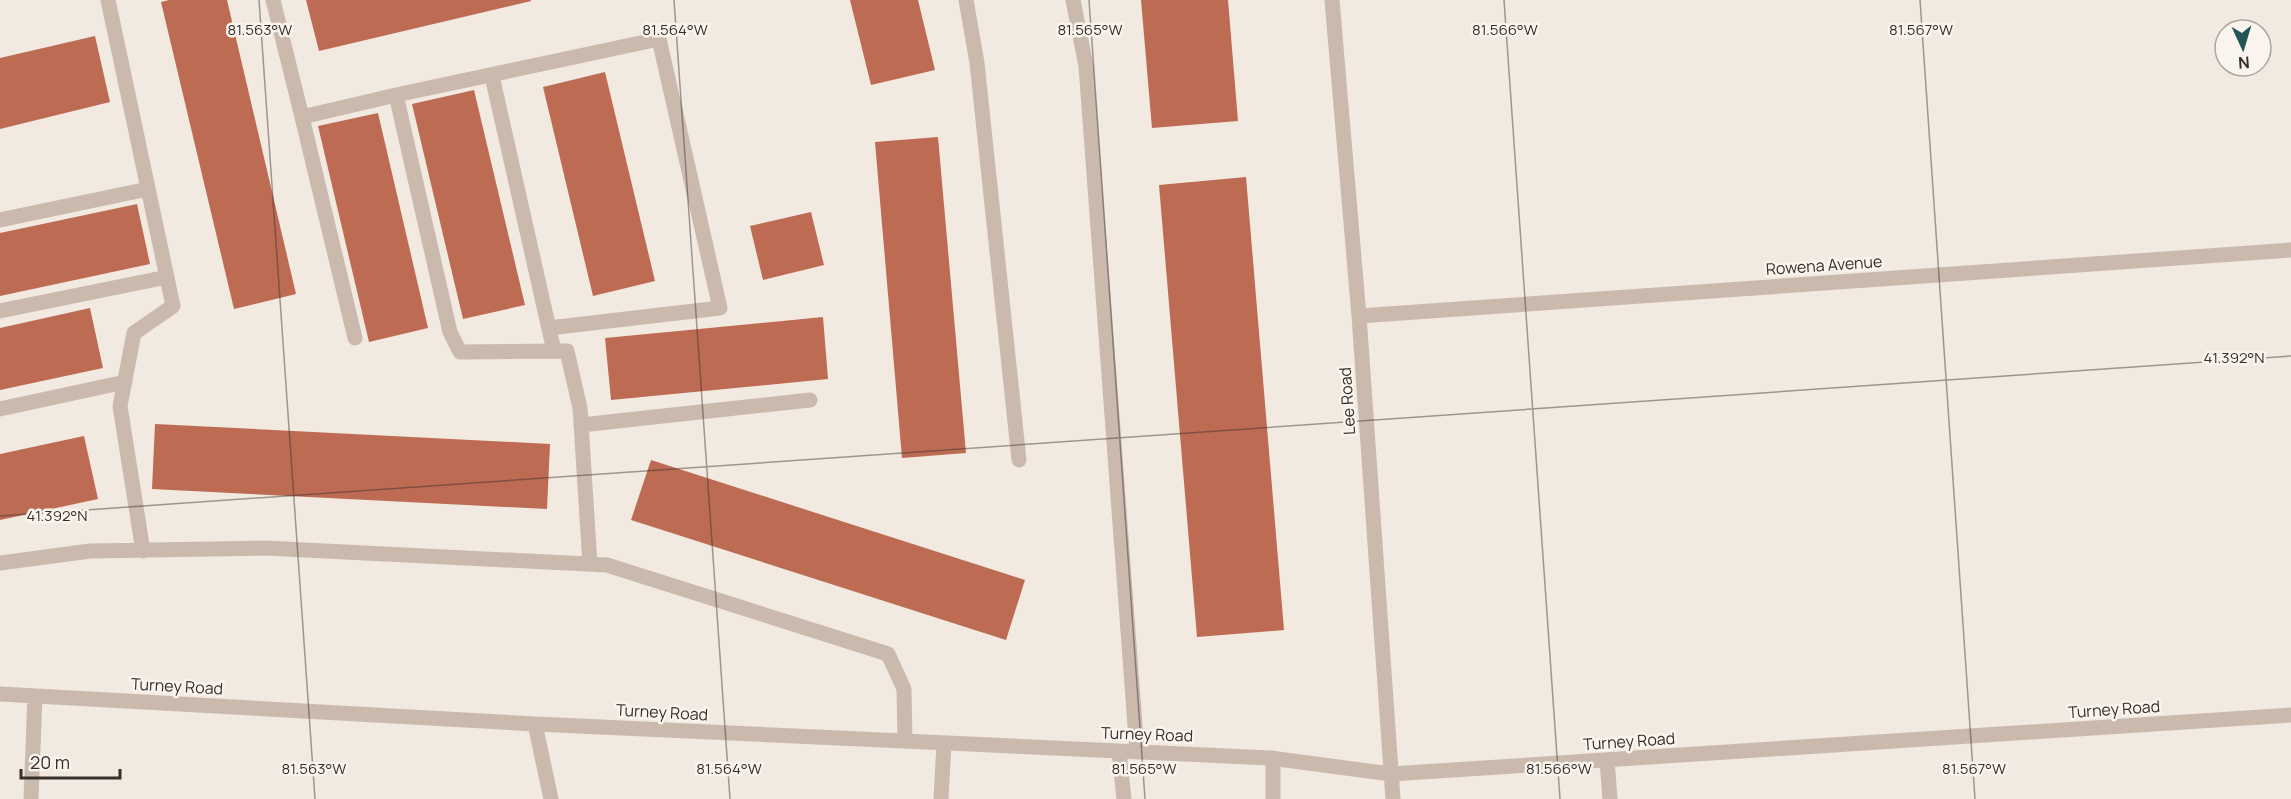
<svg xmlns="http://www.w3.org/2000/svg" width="2291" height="799" font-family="Manrope,sans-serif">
<rect width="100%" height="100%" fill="#f2e9e1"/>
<path fill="#bd6c53" d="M169,0H227L296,294L234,309L161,2Z
M306,0H531V1L319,51Z
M850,0H918L935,70L871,85Z
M1141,0H1228L1238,121L1152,128Z
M95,36L110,102L0,129V58Z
M605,72L655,281L593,296L543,87Z
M474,90L525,305L463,319L412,104Z
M378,113L428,328L369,342L318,126Z
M938,137L966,453L902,458L875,142Z
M1246,177L1284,630L1197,637L1159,185Z
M137,204L150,264L0,296V233Z
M811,212L824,265L763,280L750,226Z
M90,308L103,368L0,390V328Z
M823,317L828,379L611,400L605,338Z
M155,424L550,444L547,509L152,489Z
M84,436L98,499L0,520V454Z
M651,460L1025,580L1006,640L631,520Z"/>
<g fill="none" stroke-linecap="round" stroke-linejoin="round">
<path stroke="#c9baad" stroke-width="15" d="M108,0L173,306L134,333L120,406L143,551
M273,0L302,117L396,95L450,332L460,352L567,351L580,408L590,564
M966,0L977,63L1019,460
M1073,0L1086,66L1137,752
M1332,0L1359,316L1393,799
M492,76L554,351
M396,95L659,39L720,308L549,328
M302,117L355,338
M0,220L148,189
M0,311L167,277
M1359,316L2291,250
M0,409L125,382
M581,425L810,400
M0,563L90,551L265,548L607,565L888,654L904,689L905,741
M0,694L535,724L1270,758L1391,774L2291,715
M535,724L551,799
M1119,751L1124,799
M1273,758V799
M1607,760L1610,799
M31,799L35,696
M941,799L944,743"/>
</g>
<path fill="none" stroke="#382f2b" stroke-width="1.5" stroke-opacity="0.45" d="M259,0L315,799M674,0L730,799M1089,0L1145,799M1504,0L1560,799M1920,0L1975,799M0,516L2291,356"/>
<g text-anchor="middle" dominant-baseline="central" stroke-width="5" stroke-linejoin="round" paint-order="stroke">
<g font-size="16" fill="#382f2b" stroke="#f9f4ed">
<text transform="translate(1824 265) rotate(-4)">Rowena Avenue</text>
<text transform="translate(1347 401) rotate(-94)">Lee Road</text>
<text transform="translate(177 686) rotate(3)">Turney Road</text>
<text transform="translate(2114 709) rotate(-4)">Turney Road</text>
<text transform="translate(662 712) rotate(3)">Turney Road</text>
<text transform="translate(1147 734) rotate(2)">Turney Road</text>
<text transform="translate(1629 741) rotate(-4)">Turney Road</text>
</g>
</g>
<g font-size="15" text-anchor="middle" fill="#382f2b" stroke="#f9f4ed" stroke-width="5" stroke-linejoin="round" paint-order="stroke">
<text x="260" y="35">81.563°W</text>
<text x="675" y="35">81.564°W</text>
<text x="1090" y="35">81.565°W</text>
<text x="1505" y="35">81.566°W</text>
<text x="1921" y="35">81.567°W</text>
<text x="2234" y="363">41.392°N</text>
<text x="57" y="521">41.392°N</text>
<text x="314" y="774">81.563°W</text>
<text x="729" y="774">81.564°W</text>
<text x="1144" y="774">81.565°W</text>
<text x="1559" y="774">81.566°W</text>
<text x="1974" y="774">81.567°W</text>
</g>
<g transform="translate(2243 48) rotate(176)"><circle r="28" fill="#f9f4ed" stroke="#aca59f" stroke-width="1.5"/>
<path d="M0-4.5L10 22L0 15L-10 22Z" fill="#235457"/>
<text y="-9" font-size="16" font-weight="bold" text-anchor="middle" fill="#382f2b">N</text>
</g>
<path d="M21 769v9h99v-9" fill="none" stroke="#382f2b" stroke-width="3"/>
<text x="30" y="769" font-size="18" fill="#382f2b" stroke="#f9f4ed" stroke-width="4.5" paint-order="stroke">20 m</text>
</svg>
